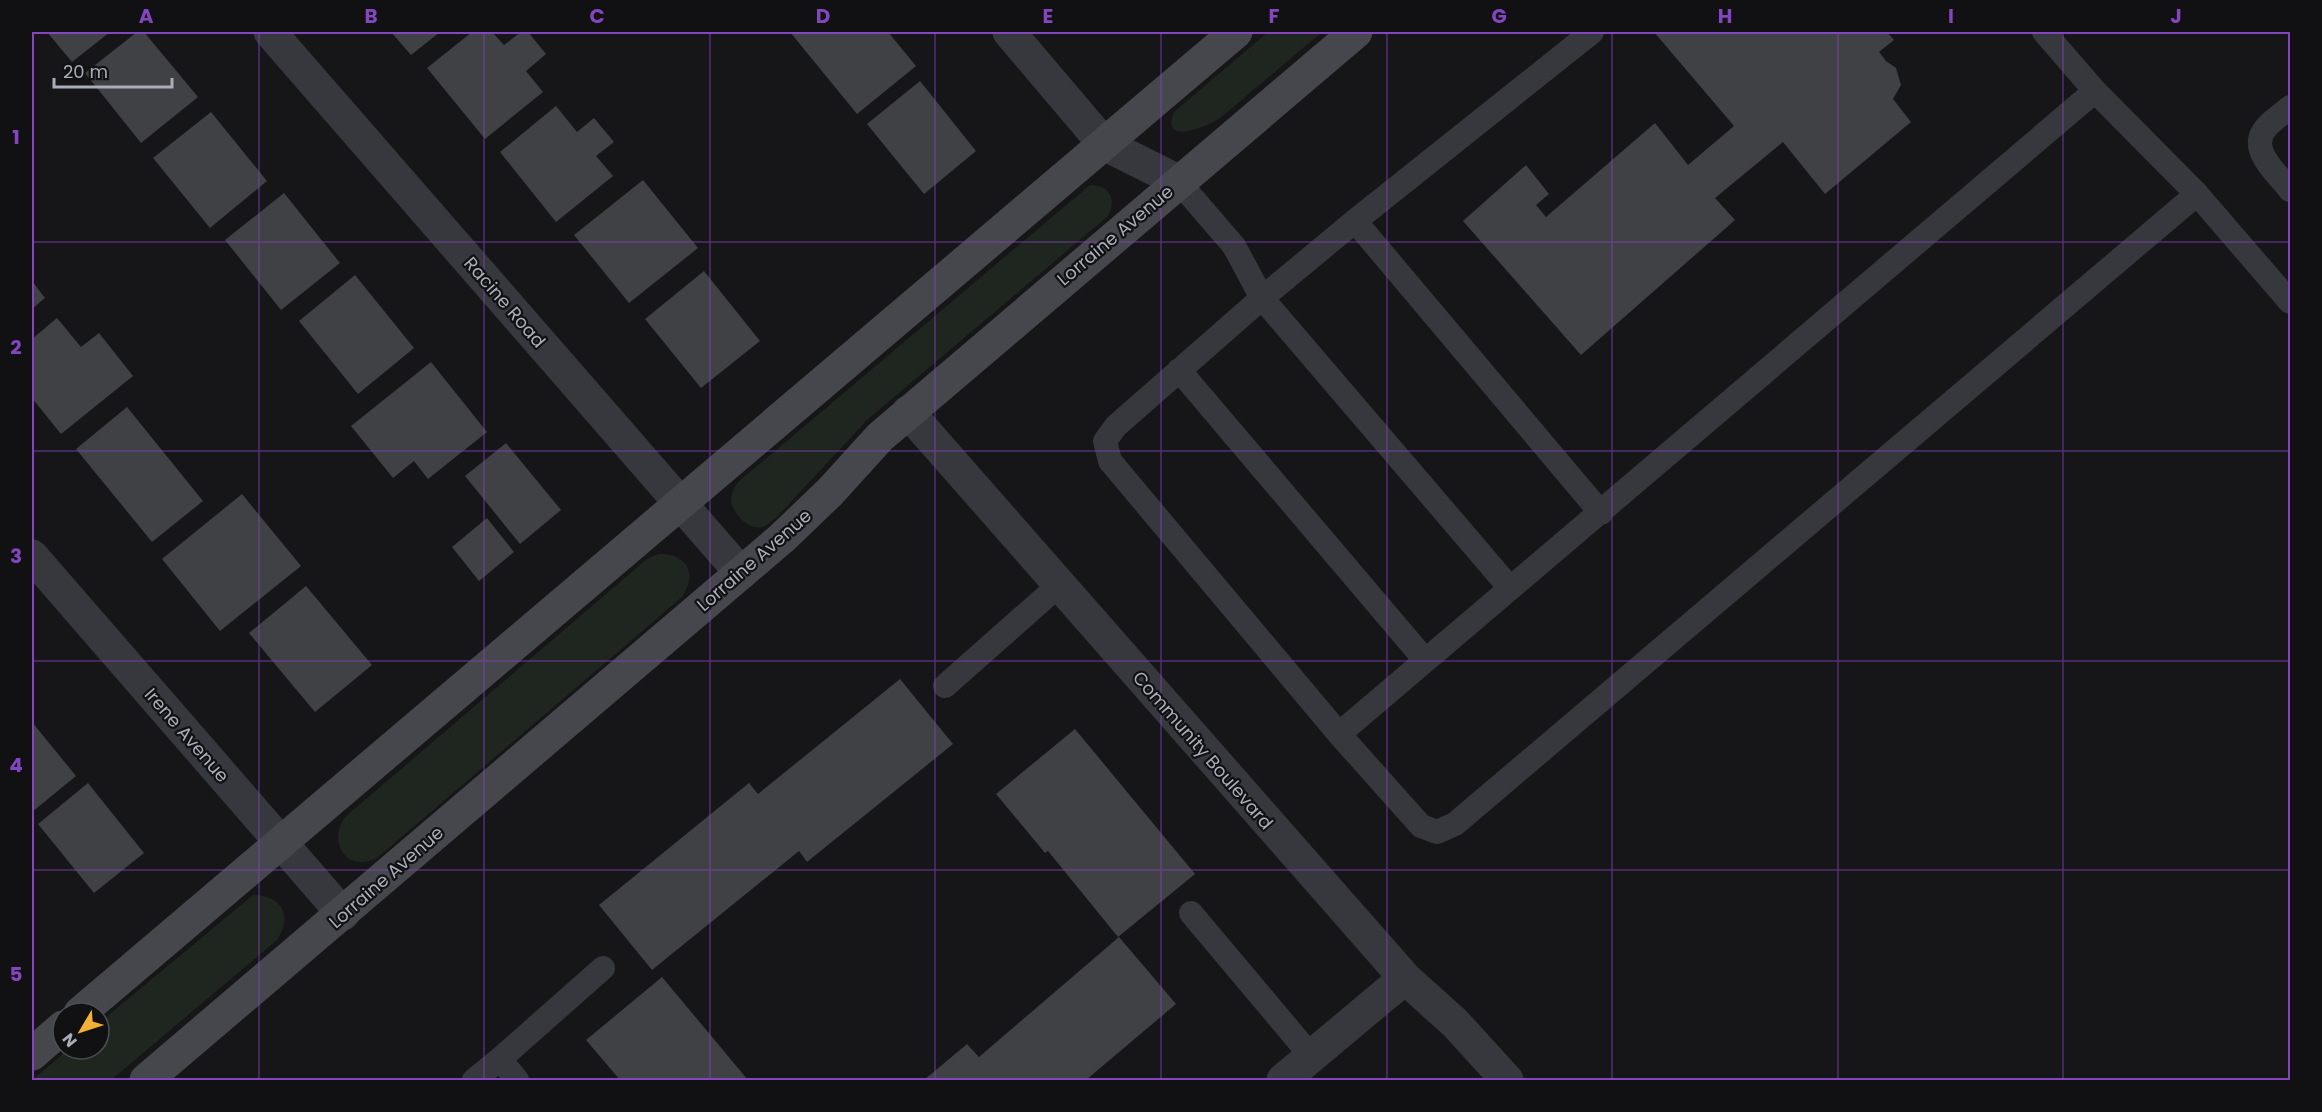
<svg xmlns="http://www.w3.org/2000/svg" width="2322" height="1112" font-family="Poppins,sans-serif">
<rect width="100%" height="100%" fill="#161618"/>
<path fill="#1e261f" d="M1268,32H1322L1219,119C1207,126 1160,147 1174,112Z
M1090,185C1110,185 1117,199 1108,216L867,420L775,519C771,521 766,526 763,527C749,531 733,514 731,501C731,494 734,489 737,483Z
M658,554C687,553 698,573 682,597L377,858C347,873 327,843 345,817L647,559Z
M253,895C282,895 293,916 277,940L111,1080H32L69,1049H99V1023Z"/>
<path fill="#404145" d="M47,32H110L72,62Z
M137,32H144L198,97L141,143L85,73Z
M391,32H440L411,55Z
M472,32H492L504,45L521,32H528L546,54L526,71L543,92L485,139L427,68Z
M790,32H888L916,66L857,114Z
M1654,32H1887L1894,40L1879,52L1886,61L1896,68L1901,85L1893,99L1911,122L1825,194L1783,142L1715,198L1735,220L1581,355L1463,221L1526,165L1549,194L1536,205L1546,217L1655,123L1688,165L1734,126Z
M920,81L976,151L924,194L867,124Z
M556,106L577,132L594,118L614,142L596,156L613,176L556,222L500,152Z
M211,112L267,181L210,228L153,158Z
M643,180L698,248L629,303L574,235Z
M284,193L340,263L281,310L225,240Z
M704,271L760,341L701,388L645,319Z
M355,275L414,348L358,394L299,321Z
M32,281L45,298L32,309Z
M57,318L81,347L99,333L133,376L61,434L32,398V339Z
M431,362L487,432L428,479L414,461L393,478L351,426Z
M127,407L203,501L152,542L76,449Z
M506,443L561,510L520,544L465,476Z
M242,494L301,566L220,631L162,559Z
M487,518L514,552L479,581L452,547Z
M306,586L372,665L315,712L249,633Z
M900,679L953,744L807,862L799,851L652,970L599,905L749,783L758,794Z
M32,722L76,776L32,812Z
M1075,729L1195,874L1118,937L1048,851L1045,853L996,794Z
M88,783L144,853L94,893L38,824Z
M1119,937L1176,1004L1086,1080H924L967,1044L979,1057Z
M662,977L748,1080H620L586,1040Z"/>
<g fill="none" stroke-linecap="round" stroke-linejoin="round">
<path stroke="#37383d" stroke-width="24" d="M1592,32L1355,221L1262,298L1116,426L1105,441L1110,461L1339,734L1421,826L1437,832L1455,824L2197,194
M2044,32L2095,91L2197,194L2290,302
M2290,107C2283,114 2271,121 2265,129C2248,150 2278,174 2290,190
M1178,181L1234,246L1262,298L1510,588
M1355,221L1601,513
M1179,370L1425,660
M945,686L1058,586
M1339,734L2095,91
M1191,913L1312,1057
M500,1059L603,968
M474,1080L500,1059L517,1080"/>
<path stroke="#37383d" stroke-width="33" d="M270,32L741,573
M1009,32L1104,144L1178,181
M908,412L1405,978L1455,1023L1507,1080
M32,556L343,914
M1283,1080L1405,978"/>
<path stroke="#45474d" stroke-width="33" d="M80,1013L1236,32
M32,1054L63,1027
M146,1080L782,538L830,492L880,437L1356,32"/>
</g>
<path fill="none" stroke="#8446be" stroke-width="1.5" stroke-opacity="0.55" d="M259,32V1080M484,32V1080M710,32V1080M935,32V1080M1161,32V1080M1387,32V1080M1612,32V1080M1838,32V1080M2063,32V1080M32,242H2290M32,451H2290M32,661H2290M32,870H2290"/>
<g text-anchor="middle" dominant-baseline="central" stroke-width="4.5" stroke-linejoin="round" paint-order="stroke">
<g font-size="18" fill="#a8adb8" stroke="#111113">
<text transform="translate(1115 235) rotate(-40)">Lorraine Avenue</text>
<text transform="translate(505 302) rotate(49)">Racine Road</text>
<text transform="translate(754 560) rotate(-41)">Lorraine Avenue</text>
<text transform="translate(187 735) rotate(49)">Irene Avenue</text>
<text transform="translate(1203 750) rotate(49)">Community Boulevard</text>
<text transform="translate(386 877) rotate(-41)">Lorraine Avenue</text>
</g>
</g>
<rect width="2322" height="1112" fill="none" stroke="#111113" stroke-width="66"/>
<g transform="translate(81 1031) rotate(231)"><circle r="28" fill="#111113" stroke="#4d4f55" stroke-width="1.5"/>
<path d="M0-4.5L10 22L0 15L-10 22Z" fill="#f2b134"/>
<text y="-9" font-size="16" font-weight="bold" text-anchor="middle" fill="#a8adb8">N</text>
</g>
<path d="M54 78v9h118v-9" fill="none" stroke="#a8adb8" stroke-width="3"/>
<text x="63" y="78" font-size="18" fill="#a8adb8" stroke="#111113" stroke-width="4.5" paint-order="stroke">20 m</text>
<rect x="33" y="33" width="2256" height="1046" fill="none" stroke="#8446be" stroke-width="2"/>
<g font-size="20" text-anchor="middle" font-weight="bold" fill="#8446be">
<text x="146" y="23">A</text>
<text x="371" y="23">B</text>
<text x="597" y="23">C</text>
<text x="823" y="23">D</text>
<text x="1048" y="23">E</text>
<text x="1274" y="23">F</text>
<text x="1499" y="23">G</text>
<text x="1725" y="23">H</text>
<text x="1951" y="23">I</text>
<text x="2176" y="23">J</text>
<text x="16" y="144">1</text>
<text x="16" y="354">2</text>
<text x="16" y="563">3</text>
<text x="16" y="772">4</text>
<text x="16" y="981">5</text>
</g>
</svg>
